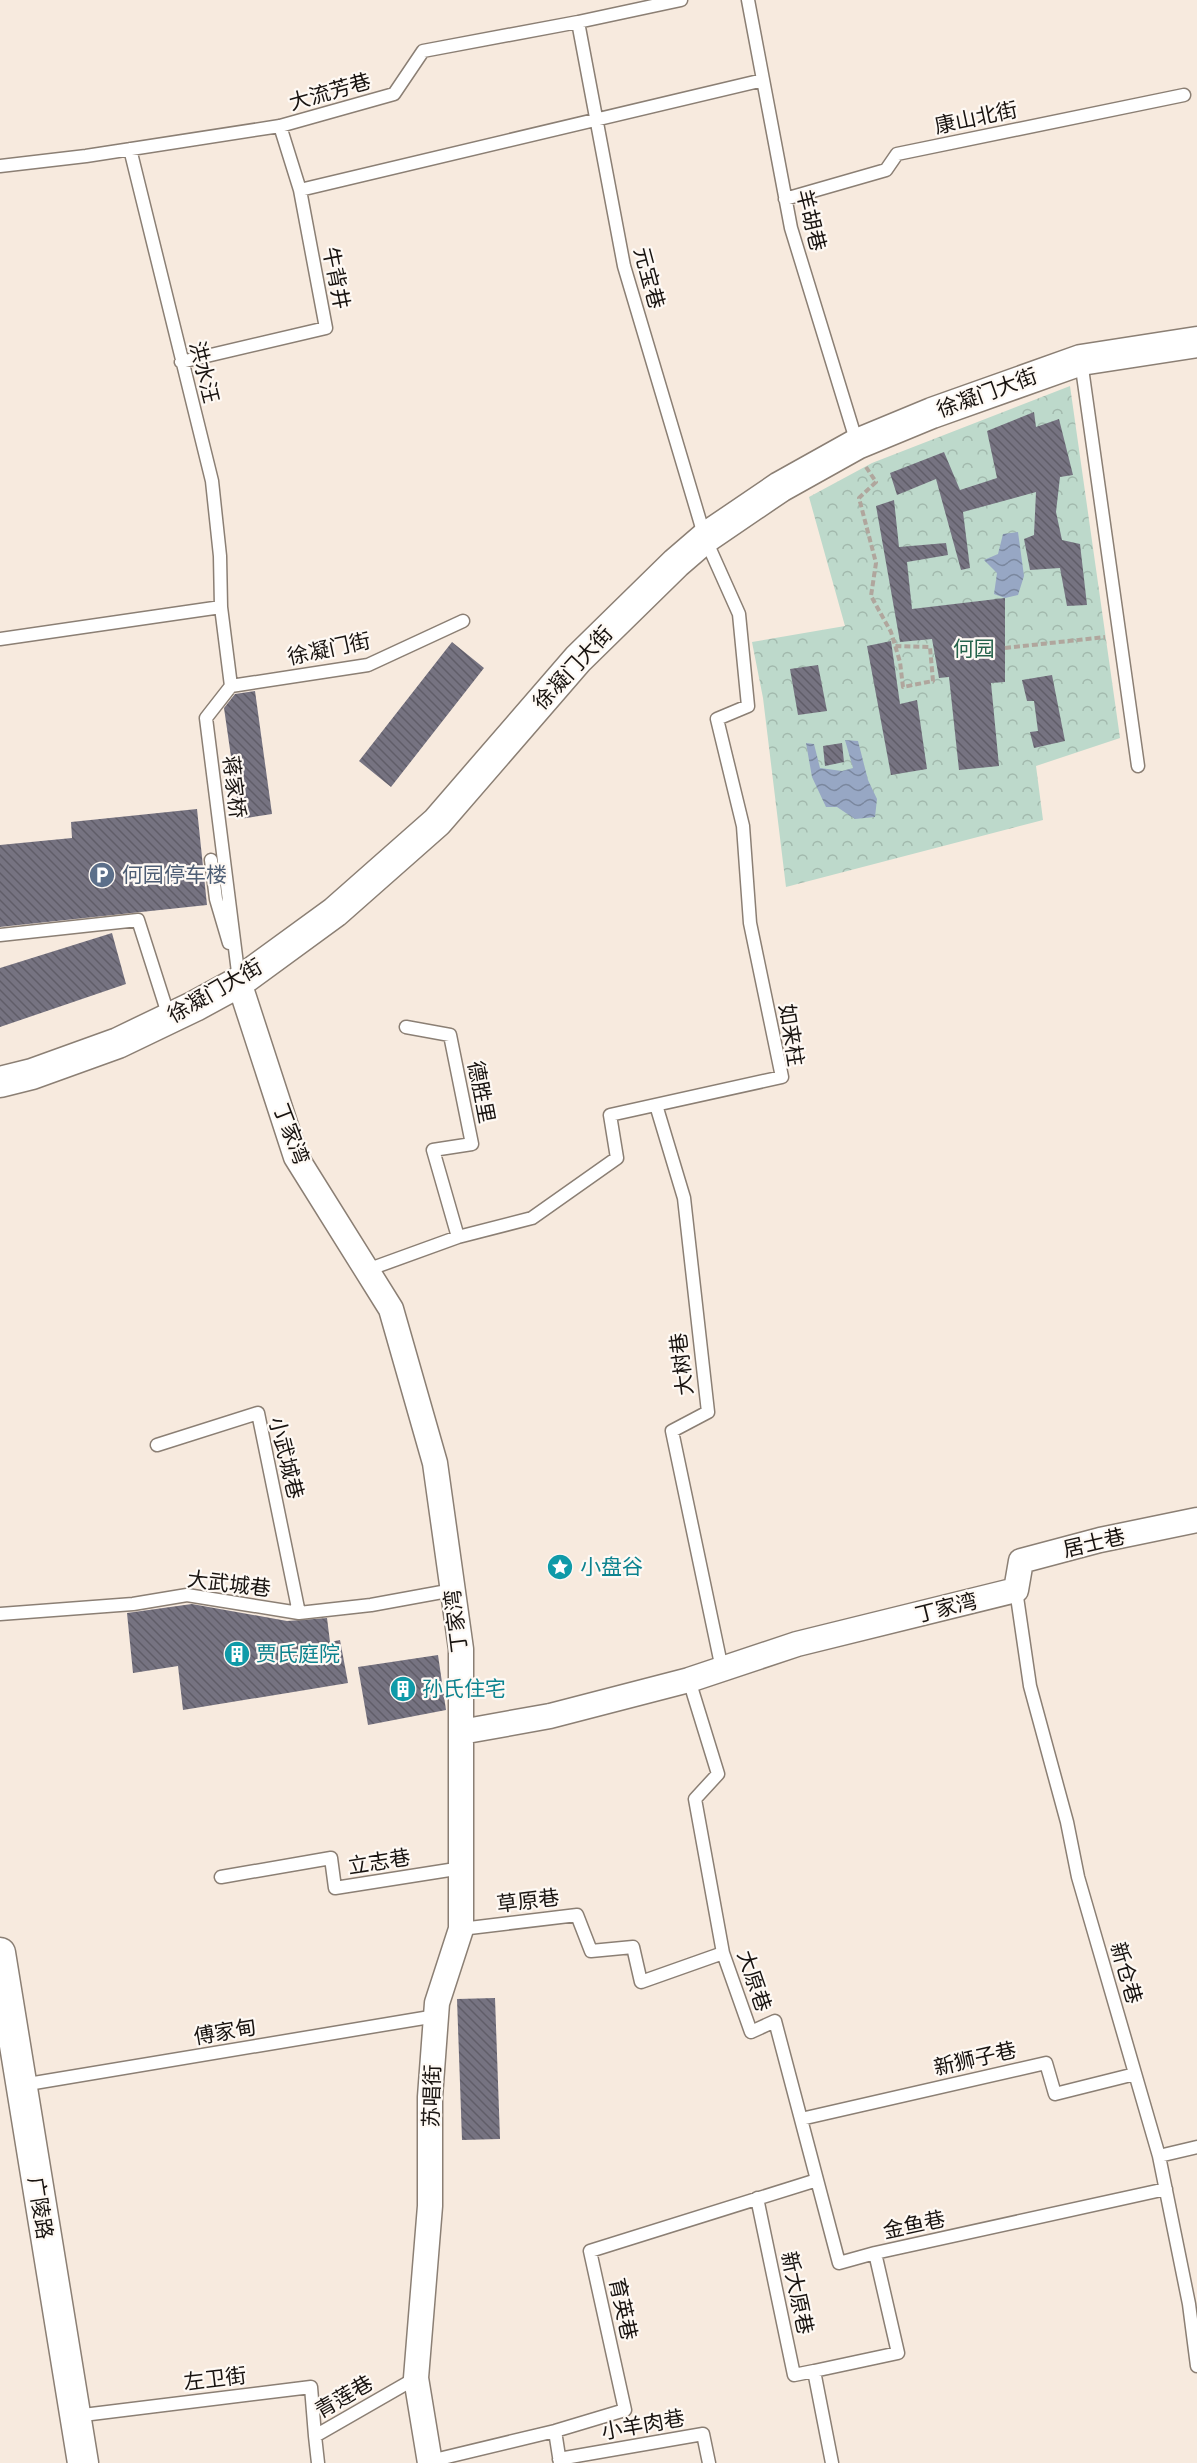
<svg xmlns="http://www.w3.org/2000/svg" width="1197" height="2463" font-family="'Nunito Sans','Noto Sans SC',sans-serif">
<defs>
<pattern id="park-crowns" width="20" height="18" patternUnits="userSpaceOnUse" patternTransform="scale(1.5)"><rect width="20" height="18" fill="#bdd9cb"/><path d="M2 6a3 3 0 1 1 6 0M12 15a3 3 0 1 1 6 0" fill="none" stroke="#a2b9ad"/></pattern>
<pattern id="water-waves" width="16" height="10" patternUnits="userSpaceOnUse" patternTransform="scale(1.5)"><rect width="16" height="10" fill="#97a7c4"/><path d="M0 5q4-4 8 0t8 0" fill="none" stroke="#7a879e"/></pattern>
<pattern id="building-back-hatch" width="6" height="6" patternUnits="userSpaceOnUse" patternTransform="scale(1.5)"><rect width="6" height="6" fill="#767381"/><path d="M-1 5l2 2M0 0l6 6M5-1l2 2" fill="none" stroke="#605d68"/></pattern>
</defs>
<rect width="100%" height="100%" fill="#f7eade"/>
<path fill="url(#park-crowns)" d="M1070,386L1120,738L1036,766L1043,820L786,887L763,698L752,642L845,626L809,497L872,463Z"/>
<path fill="url(#water-waves)" d="M1018,532L1024,576L1018,595L1005,598L994,594L997,573L984,560L998,554L1003,534Z
M845,740L858,741L868,780L877,799L875,817L855,819L837,807H826L812,777L806,743L814,744L820,768L842,771L853,768Z"/>
<path fill="url(#building-back-hatch)" d="M1034,412L1036,427L1059,419L1073,475L1060,477L1056,512L1062,540L1080,544L1087,605L1067,606L1060,568L1030,570L1024,539L1034,535L1036,492L963,512L970,568L961,570L936,479L897,495L890,473L944,452L960,490L997,478L987,431Z
M894,500L899,547L946,543L948,555L907,562L912,609L1005,598V682L991,683L999,766L959,770L949,677L939,678L932,639L900,642L876,506Z
M891,641L900,704L917,700L927,769L891,775L867,646Z
M452,642L484,668L391,787L359,761Z
M818,665L827,711L798,715L790,669Z
M1052,675L1065,741L1034,748L1030,732L1038,731L1034,701H1027L1022,680Z
M255,691L272,814L240,819L224,708L235,694Z
M842,743L844,762L825,766L823,746Z
M197,809L207,905L0,927V845L72,838L71,822Z
M112,933L126,984L0,1027V968Z
M192,1604L287,1621L327,1618L330,1642L340,1640L348,1683L183,1710L178,1666L133,1673L127,1613Z
M438,1655L446,1710L368,1725L358,1667Z
M495,1998L500,2139L462,2140L457,1999Z"/>
<g fill="none" stroke-linecap="round" stroke-linejoin="round">
<g stroke="#8b7f74" stroke-width="15">
<path id="service" d="M748,0L791,228L857,443
M130,149L212,481L220,556L221,607L231,686L206,718L239,980
M0,166L86,156L280,126L394,94L423,51L578,22L681,0
M300,190L763,80
M785,199L886,170L897,154L1184,95
M1081,361L1138,766
M181,362L326,328L300,190L280,126
M0,639L221,607
M231,686L368,665L463,621
M211,860L216,899L229,943
M0,935L138,920L169,1017
M406,1027L450,1035L472,1144L433,1150L458,1237
M656,1105L684,1198L708,1412L672,1431L722,1669
M367,1270L458,1237L532,1218L617,1158L610,1115L782,1077L750,923L743,826L717,719L748,706L739,614L705,538L624,266L578,22
M157,1445L258,1413L299,1613
M1016,1590L1030,1686L1067,1822L1078,1877L1159,2156L1189,2304L1197,2366
M0,1614L133,1604L187,1595L299,1613L371,1605L453,1590
M689,1680L718,1774L695,1799L723,1953L751,2032L775,2021L839,2263L875,2253
M221,1877L331,1858L335,1888L462,1868
M461,1929L577,1915L591,1951L633,1947L641,1982L723,1953
M22,2085L436,2016
M801,2119L1046,2063L1055,2094L1135,2074
M1159,2156L1197,2147
M757,2198L794,2375L814,2371
M75,2416L311,2387L315,2436
M555,2431L560,2463
M559,2459L703,2434L709,2463
M430,2461L555,2431L625,2410L590,2251L817,2180
M318,2463L315,2436L416,2378
M832,2463L814,2371L898,2353L875,2253L1166,2189"/>
</g>
<g stroke="#8b7f74" stroke-width="27">
<path id="minor" d="M239,982L296,1157L391,1309L435,1463L461,1649V1732L550,1716L689,1680L797,1644L1016,1590L1021,1561L1100,1540L1197,1520
M430,2463L416,2378L430,2206V2097L437,2003L461,1929V1732"/>
</g>
<g stroke="#8b7f74" stroke-width="33">
<path id="tertiary" d="M0,1082L32,1074L118,1043L195,1006L239,982L335,912L437,822L578,659L676,563L705,538L780,487L857,444L932,413L1081,360L1197,342
M0,1953L83,2463"/>
</g>
<path stroke="#b0a69d" stroke-width="4" stroke-dasharray="6 3" stroke-linecap="butt" d="M866,467L876,482L859,498L876,563L871,596L891,632L900,662L903,687L933,681L930,647L895,646
M1005,648L1105,637"/>
<use href="#service" stroke="#fff" stroke-width="12"/>
<use href="#minor" stroke="#fff" stroke-width="24"/>
<use href="#tertiary" stroke="#fff" stroke-width="30"/>
</g>
<defs>
<g id="parking-disc" transform="scale(1.35)"><circle r="9.5" fill="#5c6f8a" stroke="#fef9f4"/><path d="M-3.5-5.5H1a3.5 3.5 0 0 1 0 7H-1V5.5H-3.5ZM-1-3.4V-.6H.8a1.4 1.4 0 0 0 0-2.8Z" fill="#fff"/></g>
<g id="sight-disc" transform="scale(1.35)"><circle r="9.5" fill="#0f9aa8" stroke="#fef9f4"/><path d="M0-6L1.8-2.2L6-1.7L2.9 1.2L3.7 5.4L0 3.3L-3.7 5.4L-2.9 1.2L-6-1.7L-1.8-2.2Z" fill="#fff"/></g>
<g id="building-disc" transform="scale(1.35)"><circle r="9.5" fill="#0f9aa8" stroke="#fef9f4"/><path d="M-4-6H4V6H1V3H-1V6H-4ZM-2.5-4.3h1.7v1.8h-1.7ZM.8-4.3h1.7v1.8H.8ZM-2.5-1h1.7V.8h-1.7ZM.8-1h1.7V.8H.8Z" fill="#fff"/></g>
</defs>
<g fill-rule="evenodd">
<use href="#parking-disc" x="102" y="875"/>
<use href="#sight-disc" x="560" y="1567"/>
<use href="#building-disc" x="237" y="1654"/>
<use href="#building-disc" x="403" y="1689"/>
</g>
<g text-anchor="middle" dominant-baseline="central" stroke-width="4.5" stroke-linejoin="round" paint-order="stroke">
<g font-size="21" fill="#181310" stroke="#fef9f4">
<text transform="translate(330 92) rotate(-16)">大流芳巷</text>
<text transform="translate(976 118) rotate(-12)">康山北街</text>
<text transform="translate(811 220) rotate(76)">羊胡巷</text>
<text transform="translate(336 278) rotate(79)">牛背井</text>
<text transform="translate(649 278) rotate(75)">元宝巷</text>
<text transform="translate(204 372) rotate(76)">洪水汪</text>
<text transform="translate(987 393) rotate(-20)">徐凝门大街</text>
<text transform="translate(329 649) rotate(-12)">徐凝门街</text>
<text transform="translate(573 668) rotate(-47)">徐凝门大街</text>
<text transform="translate(234 787) rotate(83)">蒋家桥</text>
<text transform="translate(215 991) rotate(-30)">徐凝门大街</text>
<text transform="translate(791 1035) rotate(81)">如来柱</text>
<text transform="translate(481 1092) rotate(79)">德胜里</text>
<text transform="translate(291 1134) rotate(69)">丁家湾</text>
<text transform="translate(682 1364) rotate(-97)">大树巷</text>
<text transform="translate(286 1458) rotate(76)">小武城巷</text>
<text transform="translate(1094 1543) rotate(-13)">居士巷</text>
<text transform="translate(229 1584) rotate(7)">大武城巷</text>
<text transform="translate(946 1608) rotate(-14)">丁家湾</text>
<text transform="translate(456 1621) rotate(-97)">丁家湾</text>
<text transform="translate(379 1862) rotate(-9)">立志巷</text>
<text transform="translate(528 1901) rotate(-7)">草原巷</text>
<text transform="translate(1126 1973) rotate(74)">新仓巷</text>
<text transform="translate(754 1981) rotate(71)">大原巷</text>
<text transform="translate(225 2032) rotate(-10)">傅家甸</text>
<text transform="translate(975 2059) rotate(-13)">新狮子巷</text>
<text transform="translate(432 2096) rotate(-88)">苏唱街</text>
<text transform="translate(40 2208) rotate(81)">广陵路</text>
<text transform="translate(914 2225) rotate(-12)">金鱼巷</text>
<text transform="translate(797 2293) rotate(78)">新大原巷</text>
<text transform="translate(623 2309) rotate(78)">育英巷</text>
<text transform="translate(215 2379) rotate(-7)">左卫街</text>
<text transform="translate(344 2397) rotate(-30)">青莲巷</text>
<text transform="translate(643 2425) rotate(-10)">小羊肉巷</text>
</g>
<g font-size="21" fill="#26644c" stroke="#fef9f4">
<text x="974" y="649">何园</text>
</g>
<g font-size="21" fill="#4e5e75" stroke="#fef9f4" text-anchor="start">
<text x="122" y="875">何园停车楼</text>
</g>
<g font-size="21" fill="#0d838f" stroke="#fef9f4" text-anchor="start">
<text x="580" y="1567">小盘谷</text>
<text x="256" y="1654">贾氏庭院</text>
<text x="422" y="1689">孙氏住宅</text>
</g>
</g>
</svg>
